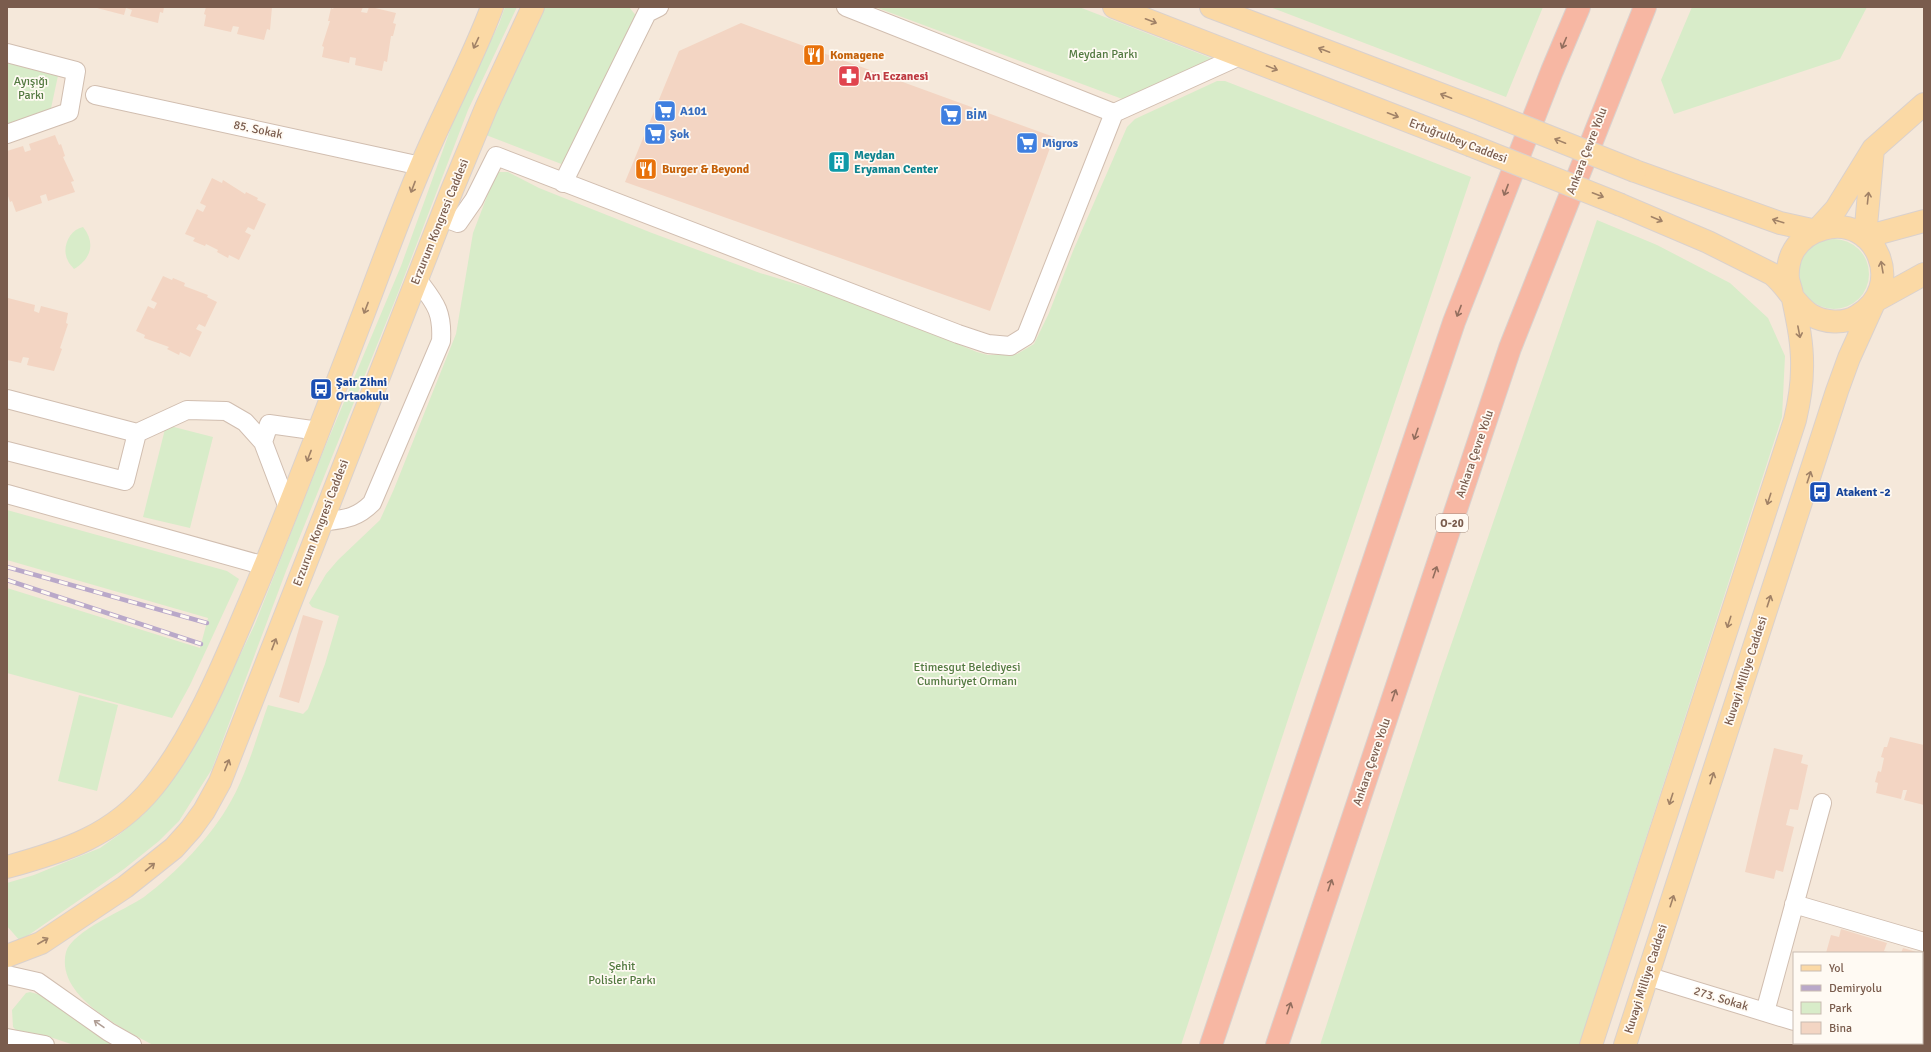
<svg xmlns="http://www.w3.org/2000/svg" width="1931" height="1052" font-family="Signika,sans-serif">
<rect width="100%" height="100%" fill="#fdf6ec"/>
<path fill="#f5e8da" fill-rule="evenodd" d="M7,7H1924V1045H7ZM1794,953H1922V1043H1794Z"/>
<path fill="#d8ecc9" d="M505,7H517L468,110L398,293L286,571L212,769L179,821L159,841L124,869L20,941L7,926V883L34,875L100,848L120,834L143,815L163,792L218,701L255,624L323,452L401,266L452,125L472,79L499,24Z
M544,7H629L638,18L564,165L486,135Z
M875,7H1079L1216,60L1125,100Z
M1270,7H1543L1506,97Z
M1692,7H1867L1840,59L1674,114L1661,80Z
M7,58L59,71L50,113L7,129Z
M1217,81H1225L1471,177L1297,692L1181,1045H153C122,1028 55,996 66,952C72,931 125,910 144,897C176,873 212,836 231,801C247,773 257,736 268,705L300,713L303,714L308,709L325,664L339,616L312,607L309,603L326,574L338,560L380,520L394,489L456,334L473,233L494,178L499,172H508L539,188L652,233L760,273L856,302L977,352L988,355L1017,354L1034,344L1049,313L1073,251L1127,127L1135,119Z
M1597,220L1657,245L1730,283L1768,318L1785,356L1782,417L1579,1045H1320L1440,677Z
M83,227C96,243 91,259 74,269C72,266 69,264 68,261C61,248 69,230 83,227Z
M1799 274a35 35 0 1 1 70 0a35 35 0 1 1-70 0Z
M166,425L213,437L190,528L143,517Z
M7,510L227,571L239,579L190,685L172,718L7,673V588L200,648L208,618L7,560Z
M79,695L118,705L97,791L58,781Z
M30,992L41,995L113,1045H74L50,1037L16,1030L13,1027L12,1010L26,993Z"/>
<path fill="#f3d5c3" d="M98,7H164L163,13L160,12L158,23L130,16L132,10L126,8L124,15L97,8Z
M206,7H272L270,30L267,29L264,40L237,34L239,27L233,26L231,32L204,26L206,15L204,14Z
M334,7H363L361,12L367,13L369,7H371L396,13L393,23L396,24L393,36H391L387,62L384,61L382,71L355,65L356,58L350,57L349,63L322,57L324,47L322,46L330,21H328L331,8L333,9Z
M741,23L1054,137L990,311L625,182L679,51Z
M55,135L59,145L61,144L65,156L63,157L74,181L71,182L75,192L48,201L46,194L40,196L42,203L16,212L12,201L10,202L7,193V151L23,146L25,152L31,150L29,144Z
M212,178L222,183L223,180L245,194L246,192L258,198L257,200L266,204L254,230L248,227L245,232L251,235L239,260L229,255L228,258L217,252L218,250L206,244L205,246L193,241L195,238L185,234L197,209L203,212L206,206L200,203Z
M163,276L172,280L173,278L185,283L184,286L208,295L207,297L217,302L205,327L199,324L196,329L202,332L190,357L180,352L179,355L167,349L169,347L144,338L145,335L136,331L148,306L154,309L157,303L151,300Z
M8,298L35,305L34,311L39,313L41,306L68,313L66,323L68,324L60,348L62,349L54,371L27,365L29,358L23,357L21,363L7,360Z
M303,615L323,621L299,703L279,697Z
M1890,737L1924,745V805L1904,800L1907,790H1903L1901,799L1876,793L1878,783L1875,782L1878,771L1881,772L1884,758L1881,757L1884,747H1887Z
M1774,748L1803,755L1801,763L1808,765L1798,810L1790,809L1786,825L1794,827L1783,872L1776,870L1774,879L1745,872Z
M1841,929L1887,943L1884,951L1892,953H1826L1831,935L1839,937Z
M1903,948L1920,953H1901Z
M1922,953L1924,954V993H1922Z"/>
<g fill="none" stroke-linecap="round" stroke-linejoin="round">
<g stroke="#d1beb0" stroke-width="20">
<path id="minor" d="M846,7L1114,113
M7,53L76,71L69,112L7,134
M95,95L421,166
M563,183L647,13L659,7
M442,217L458,223L474,200L496,156L958,334L988,344L1010,346L1026,336L1114,113L1240,56
M7,399L137,433L187,410L226,411L245,422L263,442L288,508
M263,442L269,424L319,431
M7,451L125,481L137,433
M7,494L265,566
M322,522C344,519 356,519 372,503L441,341C443,310 434,302 417,279
M1794,904L1924,942
M7,975L38,982L109,1032L132,1045
M1647,976L1794,1021
M1765,1012L1822,803
M7,1038L45,1045
M1867,1043L1874,1045"/>
</g>
<g stroke="#dad1cd" stroke-width="24">
<path id="major" d="M1114,7L1470,145
M1211,7L1482,110
M1873,149L1924,104
M1635,171L1780,223L1816,231
M1816,231L1836,209L1873,149L1865,237
M1865,237L1924,221
M1875,301L1924,274
M7,867C65,851 113,836 153,787C192,739 222,668 246,611C288,513 325,414 363,315C382,265 400,215 421,166C443,113 472,61 492,7
M7,956L41,943L125,887L174,848L191,829L204,811L220,782L452,190L486,108L533,7
M1591,1045L1795,420C1799,403 1802,386 1802,369C1803,344 1797,318 1792,294C1791,289 1789,284 1788,279C1787,270 1789,258 1794,250C1801,239 1811,232 1823,229C1876,213 1907,288 1857,316C1844,324 1825,323 1811,315C1796,306 1787,286 1772,274L1708,242L1621,205
M1625,1045L1837,391L1849,358L1873,305"/>
</g>
<g stroke="#dad1cd" stroke-width="24">
<path id="highway" d="M1211,1045L1454,322L1552,71L1579,7
M1277,1045L1510,348L1645,7"/>
</g>
<use href="#minor" stroke="#fff" stroke-width="18"/>
<use href="#major" stroke="#fbd9a5" stroke-width="22"/>
<use href="#highway" stroke="#f7b7a3" stroke-width="22"/>
<g stroke="#b9a8c9" stroke-width="4.5">
<path id="rail" d="M7,567L207,623
M7,580L201,644"/>
</g>
<use href="#rail" stroke="#fffaf3" stroke-width="3" stroke-dasharray="9" stroke-linecap="butt"/>
<g stroke="#dad1cd" stroke-width="24" stroke-linecap="butt">
<path id="major-bridge" d="M1482,110L1635,171
M1470,145L1621,205"/>
</g>
<use href="#major-bridge" stroke="#fbd9a5" stroke-width="22"/>
</g>
<defs><path id="oneway-shaft" d="M-6 0H5M1.5-3L5.5 0L1.5 3" fill="none" stroke-width="1.6" stroke-linecap="round" stroke-linejoin="round"/></defs>
<g stroke="#a18267">
<use href="#oneway-shaft" transform="translate(1151 21) rotate(21)"/>
<use href="#oneway-shaft" transform="translate(476 43) rotate(115)"/>
<use href="#oneway-shaft" transform="translate(1324 50) rotate(-159)"/>
<use href="#oneway-shaft" transform="translate(1272 68) rotate(21)"/>
<use href="#oneway-shaft" transform="translate(1446 96) rotate(-159)"/>
<use href="#oneway-shaft" transform="translate(1393 115) rotate(21)"/>
<use href="#oneway-shaft" transform="translate(1560 141) rotate(-158)"/>
<use href="#oneway-shaft" transform="translate(413 187) rotate(111)"/>
<use href="#oneway-shaft" transform="translate(1598 195) rotate(21)"/>
<use href="#oneway-shaft" transform="translate(1868 198) rotate(-84)"/>
<use href="#oneway-shaft" transform="translate(1657 219) rotate(23)"/>
<use href="#oneway-shaft" transform="translate(1778 221) rotate(-163)"/>
<use href="#oneway-shaft" transform="translate(1882 267) rotate(-100)"/>
<use href="#oneway-shaft" transform="translate(366 308) rotate(111)"/>
<use href="#oneway-shaft" transform="translate(1799 332) rotate(79)"/>
<use href="#oneway-shaft" transform="translate(309 456) rotate(111)"/>
<use href="#oneway-shaft" transform="translate(1809 477) rotate(-72)"/>
<use href="#oneway-shaft" transform="translate(1769 499) rotate(108)"/>
<use href="#oneway-shaft" transform="translate(1769 601) rotate(-72)"/>
<use href="#oneway-shaft" transform="translate(1729 622) rotate(108)"/>
<use href="#oneway-shaft" transform="translate(274 644) rotate(-69)"/>
<use href="#oneway-shaft" transform="translate(227 765) rotate(-68)"/>
<use href="#oneway-shaft" transform="translate(1712 778) rotate(-72)"/>
<use href="#oneway-shaft" transform="translate(1671 799) rotate(108)"/>
<use href="#oneway-shaft" transform="translate(150 867) rotate(-39)"/>
<use href="#oneway-shaft" transform="translate(1672 901) rotate(-72)"/>
<use href="#oneway-shaft" transform="translate(43 941) rotate(-30)"/>
</g>
<g stroke="#936e5e">
<use href="#oneway-shaft" transform="translate(1564 43) rotate(113)"/>
<use href="#oneway-shaft" transform="translate(1506 190) rotate(111)"/>
<use href="#oneway-shaft" transform="translate(1459 311) rotate(111)"/>
<use href="#oneway-shaft" transform="translate(1416 434) rotate(109)"/>
<use href="#oneway-shaft" transform="translate(1435 572) rotate(-71)"/>
<use href="#oneway-shaft" transform="translate(1394 695) rotate(-71)"/>
<use href="#oneway-shaft" transform="translate(1330 885) rotate(-71)"/>
<use href="#oneway-shaft" transform="translate(1289 1008) rotate(-71)"/>
</g>
<use stroke="#af9d94" href="#oneway-shaft" transform="translate(99 1024) rotate(-145)"/>
<defs>
<g id="restaurant-square" transform="scale(1.15)"><rect x="-9" y="-9" width="18" height="18" rx="4" fill="#e8710a" stroke="#fffaf3"/><path d="M-5-6h1v4h1v-4h1v4h1v-4h1v5L-1.5 .5V6h-2V.5L-5-1ZM5-6V6H3V1.5H1.5Q1.5-4 5-6Z" fill="#fff"/></g>
<g id="pharmacy-square" transform="scale(1.15)"><rect x="-9" y="-9" width="18" height="18" rx="4" fill="#e0444e" stroke="#fffaf3"/><path d="M-2-6h4v4h4v4h-4v4h-4v-4h-4v-4h4Z" fill="#fff"/></g>
<g id="supermarket-square" transform="scale(1.15)"><rect x="-9" y="-9" width="18" height="18" rx="4" fill="#3f7fe0" stroke="#fffaf3"/><path d="M-6-5.5h2.5l.6 2H6L4.5 2H-2.5L-4.4-4H-6ZM-1.5 3.2a1.3 1.3 0 1 0 .1 0ZM3 3.2a1.3 1.3 0 1 0 .1 0Z" fill="#fff"/></g>
<g id="building-square" transform="scale(1.15)"><rect x="-9" y="-9" width="18" height="18" rx="4" fill="#0f9aa8" stroke="#fffaf3"/><path d="M-4-6H4V6H1V3H-1V6H-4ZM-2.5-4.3h1.7v1.8h-1.7ZM.8-4.3h1.7v1.8H.8ZM-2.5-1h1.7V.8h-1.7ZM.8-1h1.7V.8H.8Z" fill="#fff"/></g>
<g id="bus-square" transform="scale(1.15)"><rect x="-9" y="-9" width="18" height="18" rx="4" fill="#1a4fb4" stroke="#fffaf3"/><path d="M-5-6H5V4H4V6H2V4H-2V6H-4V4H-5ZM-3.5-4V0h7V-4ZM-3.5 1.2v1.5H-2V1.2ZM2 1.2v1.5H3.5V1.2Z" fill="#fff"/></g>
</defs>
<g fill-rule="evenodd">
<use href="#restaurant-square" x="814" y="55"/>
<use href="#pharmacy-square" x="849" y="76"/>
<use href="#supermarket-square" x="665" y="111"/>
<use href="#supermarket-square" x="951" y="115"/>
<use href="#supermarket-square" x="655" y="134"/>
<use href="#supermarket-square" x="1027" y="143"/>
<use href="#building-square" x="839" y="162"/>
<use href="#restaurant-square" x="646" y="169"/>
<use href="#bus-square" x="321" y="389"/>
<use href="#bus-square" x="1820" y="492"/>
</g>
<g text-anchor="middle" dominant-baseline="central" stroke-width="3.5" stroke-linejoin="round" paint-order="stroke">
<rect fill="#fffaf3" stroke="#a28b7f" stroke-width="1" x="1436" y="514" width="32" height="18" rx="3"/>
<g font-size="11" font-weight="bold" fill="#7a5c4d">
<text x="1452" y="523">O-20</text>
</g>
<g font-size="12" fill="#537a41" stroke="#fffaf3">
<text x="1103" y="54">Meydan Parkı</text>
<text x="31" y="81">Ayışığı<tspan x="31" dy="14">Parkı</tspan></text>
<text x="967" y="667">Etimesgut Belediyesi<tspan x="967" dy="14">Cumhuriyet Ormanı</tspan></text>
<text x="622" y="966">Şehit<tspan x="622" dy="14">Polisler Parkı</tspan></text>
</g>
<g font-size="12" font-weight="bold" fill="#c56008" stroke="#fffaf3" text-anchor="start">
<text x="830" y="55">Komagene</text>
<text x="662" y="169">Burger &amp; Beyond</text>
</g>
<g font-size="12" font-weight="bold" fill="#be3a42" stroke="#fffaf3" text-anchor="start">
<text x="864" y="76">Arı Eczanesi</text>
</g>
<g font-size="12" font-weight="bold" fill="#366cbe" stroke="#fffaf3" text-anchor="start">
<text x="680" y="111">A101</text>
<text x="966" y="115">BİM</text>
<text x="670" y="134">Şok</text>
<text x="1042" y="143">Migros</text>
</g>
<g font-size="12" fill="#7a5c4d" stroke="#fffaf3">
<text transform="translate(258 130) rotate(12)">85. Sokak</text>
<text transform="translate(1458 141) rotate(21)">Ertuğrulbey Caddesi</text>
<text transform="translate(1587 151) rotate(-69)">Ankara Çevre Yolu</text>
<text transform="translate(440 222) rotate(-68)">Erzurum Kongresi Caddesi</text>
<text transform="translate(1475 454) rotate(-71)">Ankara Çevre Yolu</text>
<text transform="translate(321 523) rotate(-69)">Erzurum Kongresi Caddesi</text>
<text transform="translate(1746 671) rotate(-72)">Kuvayi Milliye Caddesi</text>
<text transform="translate(1372 762) rotate(-71)">Ankara Çevre Yolu</text>
<text transform="translate(1646 979) rotate(-72)">Kuvayi Milliye Caddesi</text>
<text transform="translate(1721 999) rotate(17)">273. Sokak</text>
</g>
<g font-size="12" font-weight="bold" fill="#0d838f" stroke="#fffaf3" text-anchor="start">
<text x="854" y="155">Meydan<tspan x="854" dy="14">Eryaman Center</tspan></text>
</g>
<g font-size="12" font-weight="bold" fill="#164399" stroke="#fffaf3" text-anchor="start">
<text x="336" y="382">Şair Zihni<tspan x="336" dy="14">Ortaokulu</tspan></text>
<text x="1836" y="492">Atakent -2</text>
</g>
</g>
<rect width="1931" height="1052" fill="none" stroke="#7a5c4d" stroke-width="16"/>
<rect x="1793" y="952" width="130" height="92" fill="#fffaf3" stroke="#cabbb1"/>
<rect x="1801" y="965" width="20" height="6" fill="#fbd9a5" stroke="#cabbb1"/>
<text x="1829" y="972" font-size="12" fill="#7a5c4d">Yol</text>
<rect x="1801" y="985" width="20" height="6" fill="#b9a8c9" stroke="#cabbb1"/>
<text x="1829" y="992" font-size="12" fill="#7a5c4d">Demiryolu</text>
<rect x="1801" y="1002" width="20" height="12" fill="#d8ecc9" stroke="#cabbb1"/>
<text x="1829" y="1012" font-size="12" fill="#7a5c4d">Park</text>
<rect x="1801" y="1022" width="20" height="12" fill="#f3d5c3" stroke="#cabbb1"/>
<text x="1829" y="1032" font-size="12" fill="#7a5c4d">Bina</text>
</svg>
